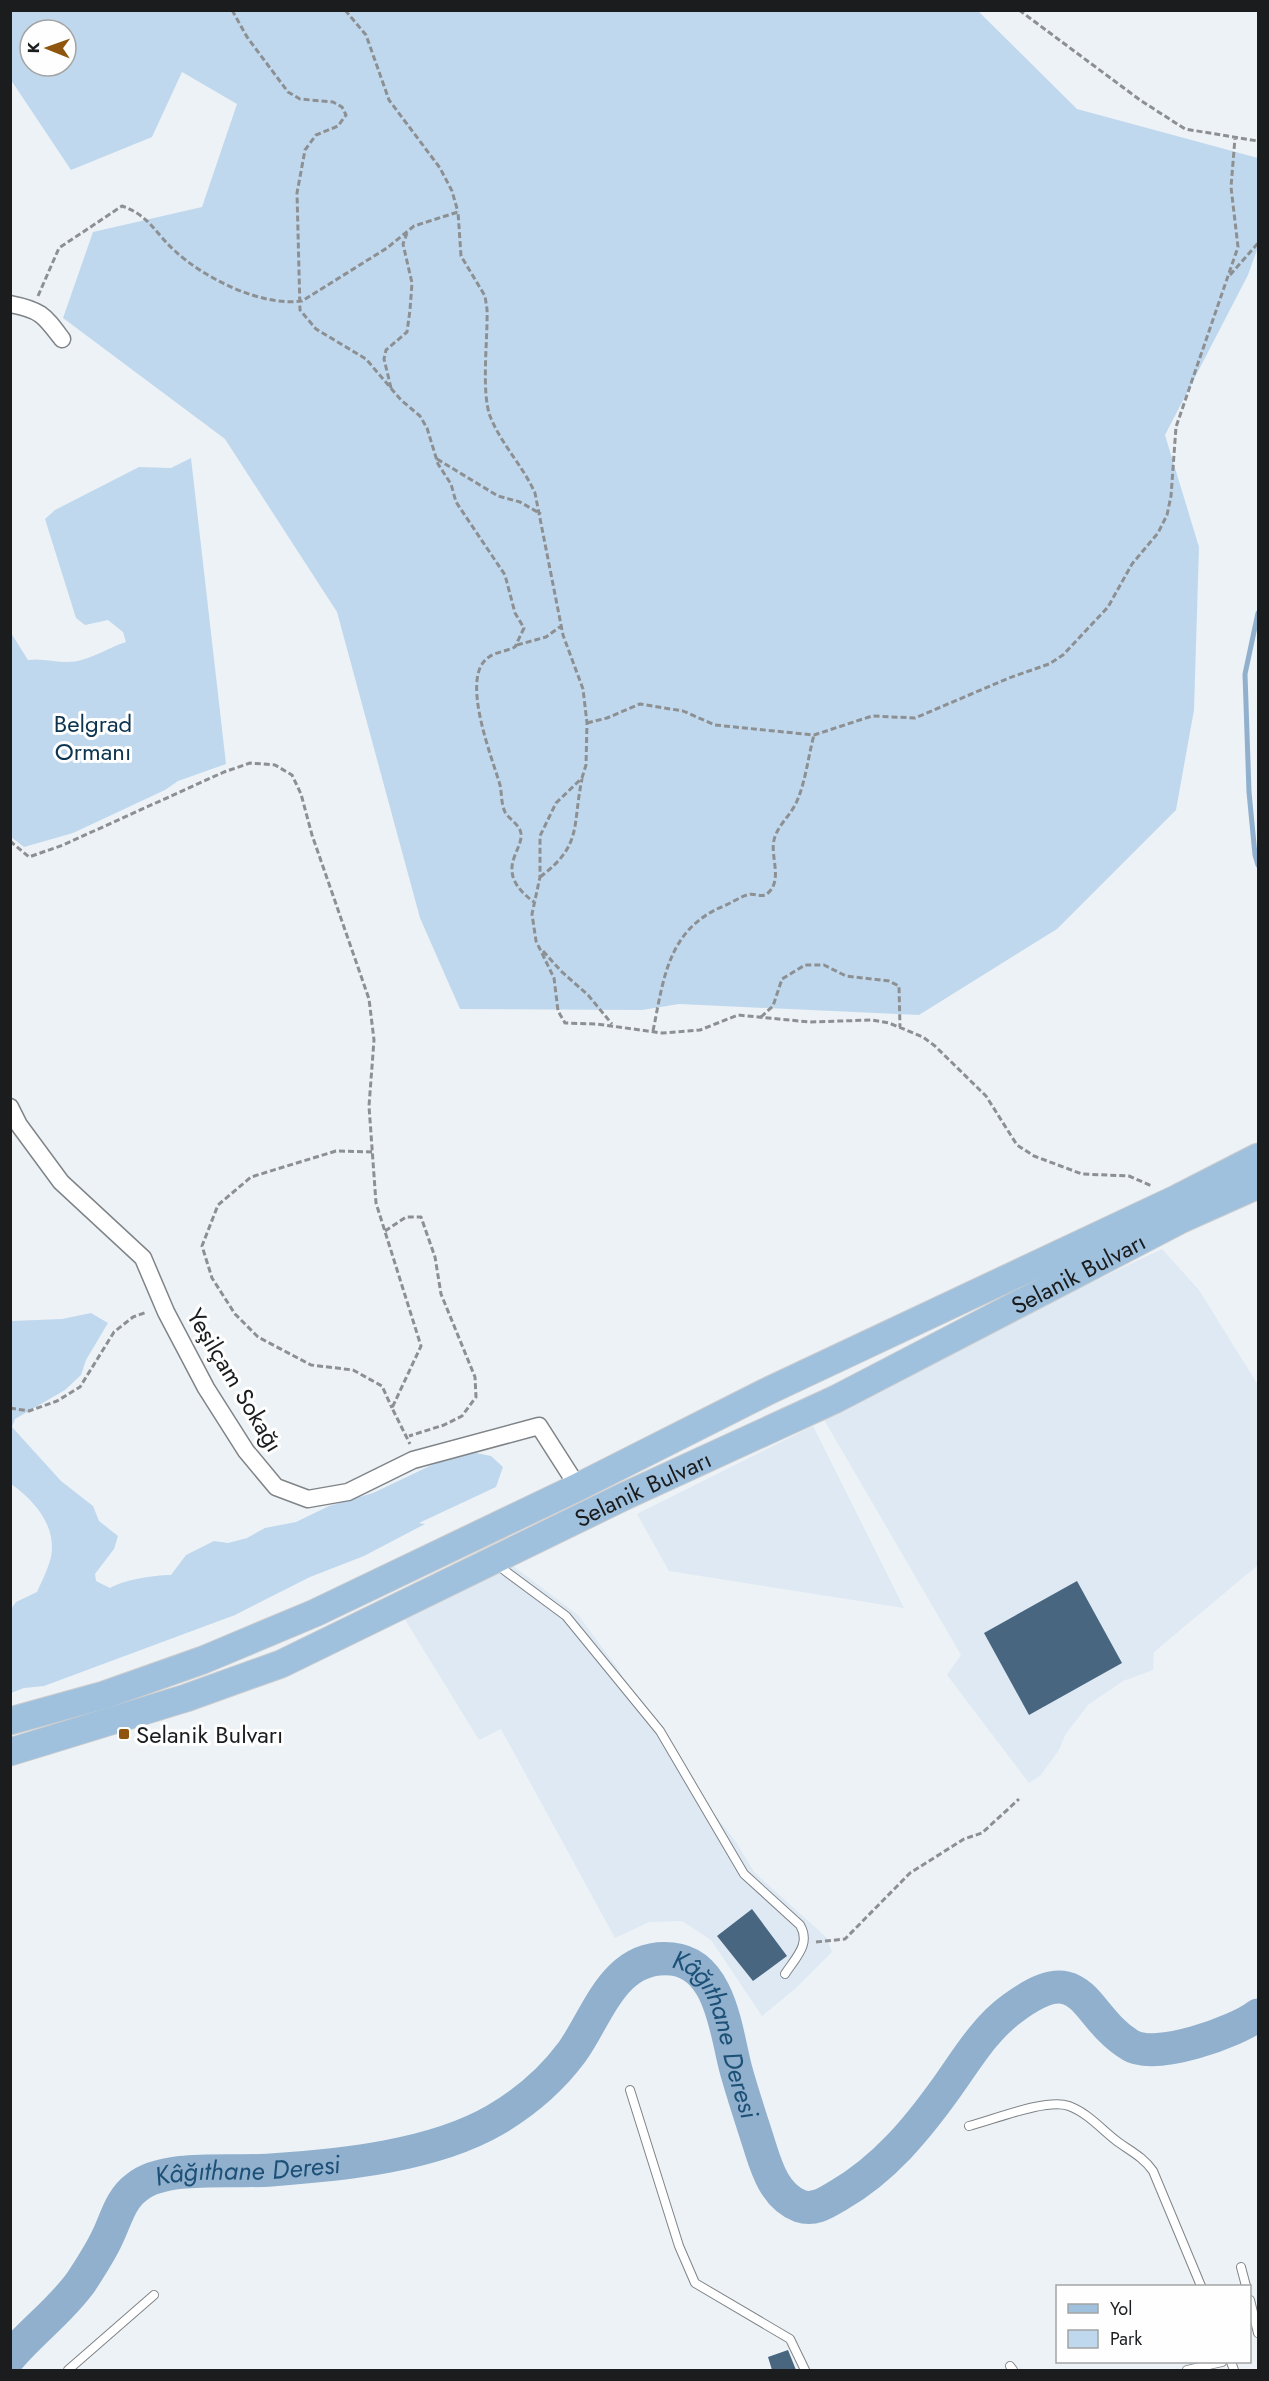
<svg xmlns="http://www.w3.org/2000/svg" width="1269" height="2381" font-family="Jost,sans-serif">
<rect width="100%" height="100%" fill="#edf2f6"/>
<path fill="#dee9f3" d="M1162,1249L1199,1290L1258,1385V1565L1154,1652L1153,1670L1123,1681L1088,1705L1065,1735L1059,1750L1040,1776L1029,1783L947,1675L961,1655L819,1411Z
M813,1426L904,1608L669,1571L637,1514Z
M504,1559L578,1615L616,1666L676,1765L736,1842L754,1872L826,1937L832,1952L796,1988L762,2016L711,1940L682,1921L649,1922L615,1938L501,1729L479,1740L401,1613Z"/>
<path fill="#c0d8ee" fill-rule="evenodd" d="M10,11H978L1077,109L1258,158V247L1248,275L1165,435L1199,547L1194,710L1176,810L1057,929L919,1015L679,1004L642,1010L460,1009L420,918L337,612L225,439L63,318L93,232L202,207L237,104L182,72L152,137L71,170L11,80ZM30,30H66V66H30Z
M191,458L226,764L178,781L165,790L73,833L24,847L11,837V633L28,660C41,658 54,662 67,662C88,662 107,648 126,642L123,632L108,620L85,625L76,618L45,519L55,510L139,467L171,468Z
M91,1313L108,1323L86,1360L81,1375L65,1390L15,1419L12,1427L61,1481L93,1506L99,1521L118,1536L114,1549L95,1574L96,1581L110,1588C124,1580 153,1575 171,1575L186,1555L214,1541L228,1543L247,1538L265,1528L296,1522L329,1506L373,1493L436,1463L476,1453L491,1456L503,1467L496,1487L419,1523L425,1524L364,1556L310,1577L235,1615L44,1686L24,1688L11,1693V1609L16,1602L37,1592C42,1581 48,1569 51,1557C57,1526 34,1500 11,1484V1321L62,1319Z"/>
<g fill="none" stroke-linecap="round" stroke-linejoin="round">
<path stroke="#90b0cd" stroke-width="5" d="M1258,613L1245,674L1249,792L1255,855L1258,865"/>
<path stroke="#90b0cd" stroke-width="33" id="s1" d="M10,2357C33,2330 60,2311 81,2282C90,2268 100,2253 107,2238C116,2220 120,2199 137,2187C165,2164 235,2173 271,2170C342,2165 433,2156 495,2120C524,2103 552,2079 572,2052C598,2016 614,1953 672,1959C721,1964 726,2033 736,2070C743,2095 751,2119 759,2144C766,2166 774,2196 800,2206C815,2211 827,2202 839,2195C884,2169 917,2129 947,2087C967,2059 985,2028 1013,2008C1085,1955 1082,2016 1130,2045C1155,2061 1236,2032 1258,2015"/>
</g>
<path fill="#486680" d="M1077,1581L1122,1663L1029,1715L984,1633Z
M752,1909L787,1956L753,1981L717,1936Z
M788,2350L796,2370H772L768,2357Z"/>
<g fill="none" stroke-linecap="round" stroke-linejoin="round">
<g stroke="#7f8488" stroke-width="10">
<path id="lane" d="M499,1561L504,1570L566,1616L660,1731L744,1874L800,1925C811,1944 796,1957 785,1974
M630,2090L679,2246L695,2283L790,2339L805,2370
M969,2126C993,2120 1046,2098 1069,2106C1088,2113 1102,2130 1118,2142C1132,2152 1143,2157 1153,2171L1201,2286
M1241,2267L1246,2286
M1250,2300L1258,2333
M1231,2362L1234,2370
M1010,2366L1013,2370
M68,2370L154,2295
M1187,2370L1222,2362"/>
</g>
<g stroke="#7f8488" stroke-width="19">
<path id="street" d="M10,304C41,310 44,315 62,339
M10,1107L19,1125L61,1182L143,1258L166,1312L206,1388L246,1451L276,1487L308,1499L348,1492L413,1460L539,1426L578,1487"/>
</g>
<g stroke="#cdcdce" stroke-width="29">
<g id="primary">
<path d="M10,1721L104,1695L203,1660L315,1613L578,1487L766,1392L1178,1198L1258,1157"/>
<path id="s2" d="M10,1752L186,1698L281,1664L625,1496L836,1399L1182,1219L1258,1185"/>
</g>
</g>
<path stroke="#8d9093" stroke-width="3" stroke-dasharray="6 3" stroke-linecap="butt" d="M232,10L247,37L288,92L300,99L333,102L342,107L346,115L338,126L316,135L305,150L297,193L300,310L316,329L366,359L401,400L420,416L427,428L438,464L451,484L456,502L505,575L515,613L524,628L515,647C507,651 496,652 489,657C459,676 492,757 500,785C502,794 501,804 505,812C509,819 517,823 520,830C528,849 489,869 534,902
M345,10L366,35L389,100L440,168L452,191L458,212
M1019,10L1140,100L1185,129L1258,141
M1230,275L1258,243
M38,296L59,248L122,206C150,216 154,232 175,251C204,278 262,307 302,301L387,248L414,226L458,212L461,256L485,296L487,309C488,338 481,391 490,416C501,444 523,466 535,493L563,635L583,689L587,723L586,765L582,778L556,803L540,836V877L532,914L536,941L554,978L558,1011L565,1023L597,1024L662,1033L700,1030L738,1015L809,1022L872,1020L889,1023L923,1037L935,1046L986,1096L1017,1145L1034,1156L1082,1174L1129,1176L1152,1186
M391,388L384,359L386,350L407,332L410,310L412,283L403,244L407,233
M437,459L498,496L520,502L541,514
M517,645L546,637L561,626
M587,723L607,718L640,704L683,711L715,725L814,735L872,716L915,718L1009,678L1049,664L1063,655L1108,607L1132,564L1158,533L1167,515L1171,496L1176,427L1238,247L1231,187L1235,138
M10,841L29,857L63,845L224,772L250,763L275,765L292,775L301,794L312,835L369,999L374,1040L369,1106L376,1203L421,1346L392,1408L410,1444
M540,877C583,845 572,826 582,779
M543,951L561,971L588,995L612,1024
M761,1017L773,1006L782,979L805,965H824L846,976L889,981L899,986L900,1027
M653,1031C664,977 668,928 726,905C733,902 740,897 747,895C755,892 761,899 768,893C783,880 770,856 774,840C777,826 791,815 797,801C806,780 808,757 814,735
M372,1152L336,1151L251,1177L218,1205L202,1246L212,1278L235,1314L258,1337L311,1365L353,1370L382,1386L392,1408
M385,1231L406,1217H421L435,1257L441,1294L475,1377L476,1397L462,1416L444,1425L409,1436
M10,1408L29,1411L57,1401L80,1387L114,1332L133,1317L147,1312
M816,1942L845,1939L910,1873L964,1839L982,1833L1019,1799"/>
<use href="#lane" stroke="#fff" stroke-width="8"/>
<use href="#street" stroke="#fff" stroke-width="16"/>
<use href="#primary" stroke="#a0c1dd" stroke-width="27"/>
</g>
<rect fill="#8d550d" stroke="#fefefe" stroke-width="2" x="118" y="1728" width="12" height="12" rx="3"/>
<g text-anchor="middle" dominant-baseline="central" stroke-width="6" stroke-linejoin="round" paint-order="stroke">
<g font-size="24" fill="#0c3451" stroke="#fefefe">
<text x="93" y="723">Belgrad<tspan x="93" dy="28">Ormanı</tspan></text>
</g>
<g font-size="24" fill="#1a1c1e" stroke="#fefefe">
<text stroke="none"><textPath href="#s2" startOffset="1173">Selanik Bulvarı</textPath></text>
<text transform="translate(235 1380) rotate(59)">Yeşilçam Sokağı</text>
<text stroke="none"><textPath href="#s2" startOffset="687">Selanik Bulvarı</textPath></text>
</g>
<g font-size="24" fill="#1a1c1e" stroke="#fefefe" text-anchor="start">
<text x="136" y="1734">Selanik Bulvarı</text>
</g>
<g font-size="26" font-style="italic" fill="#1c5076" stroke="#fefefe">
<text stroke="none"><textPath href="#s1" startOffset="926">Kâğıthane Deresi</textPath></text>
<text stroke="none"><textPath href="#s1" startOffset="328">Kâğıthane Deresi</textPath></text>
</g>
</g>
<rect width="1269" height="2381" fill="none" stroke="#1a1c1e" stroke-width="24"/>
<rect x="1056" y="2285" width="195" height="78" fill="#fefefe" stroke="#a3a4a4" stroke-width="1.5"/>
<rect x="1068" y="2304" width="30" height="9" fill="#a0c1dd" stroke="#a3a4a4" stroke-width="1.5"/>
<text x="1110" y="2315" font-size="18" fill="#1a1c1e">Yol</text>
<rect x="1068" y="2330" width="30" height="18" fill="#c0d8ee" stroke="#a3a4a4" stroke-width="1.5"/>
<text x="1110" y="2345" font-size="18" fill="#1a1c1e">Park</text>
<g transform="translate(48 48) rotate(271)"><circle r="28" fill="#fefefe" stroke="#a3a4a4" stroke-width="1.5"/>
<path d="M0-4.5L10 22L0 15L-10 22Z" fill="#8d550d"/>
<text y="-9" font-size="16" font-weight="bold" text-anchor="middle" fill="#1a1c1e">K</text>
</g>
</svg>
